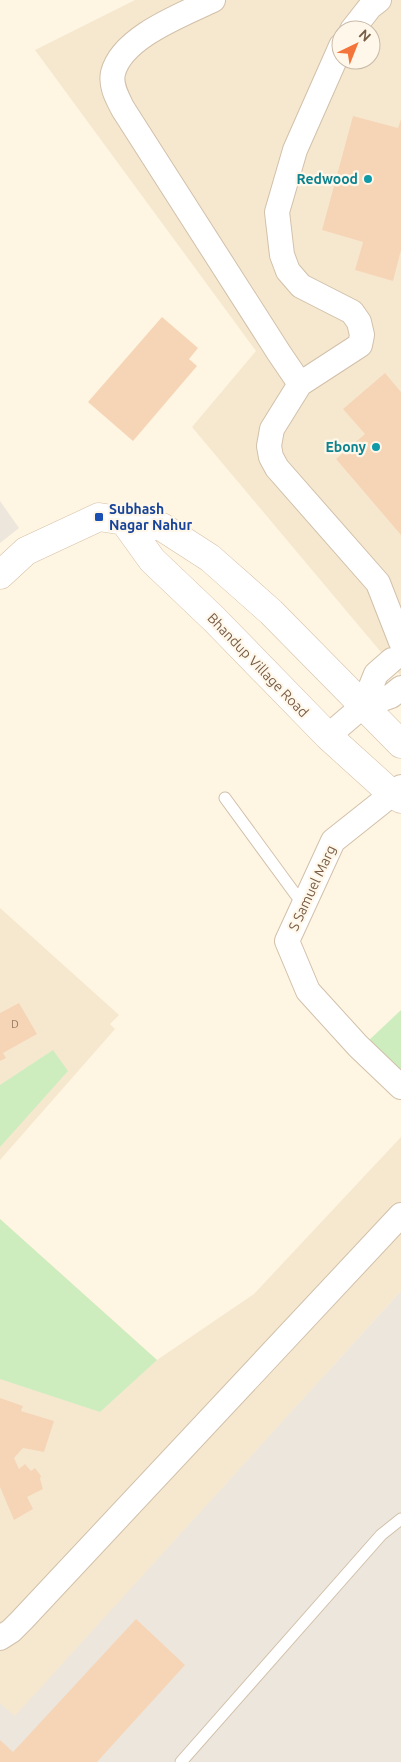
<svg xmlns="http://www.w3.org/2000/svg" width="401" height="1762" font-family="Ubuntu,sans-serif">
<rect width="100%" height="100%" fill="#fef5e2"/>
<path fill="#f6e8cf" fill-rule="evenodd" d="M135,0H401V676L192,427L256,351L35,50ZM341,30H371V60H341Z
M0,908L119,1015L110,1024L115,1029L0,1160Z
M401,1137V1291L15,1717L0,1710V1219L157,1360L254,1294Z"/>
<path fill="#ede6dd" d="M0,501L19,528L0,543Z
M401,1291V1762H0V1703L15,1716Z"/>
<path fill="#cdedbf" d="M401,1010V1076L367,1042Z
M53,1050L68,1071L0,1147V1085Z
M0,1219L157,1360L100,1412L0,1379Z"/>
<path fill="#f6d5b7" d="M353,116L398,128L401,119V250L393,281L355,270L363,242L322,230Z
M162,317L198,348L189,359L197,366L133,441L88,402Z
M385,373L401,392V535L336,459L365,434L343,409Z
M19,1003L37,1034L3,1053L6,1058L0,1061V1013Z
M0,1398L23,1406L21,1411L54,1421L44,1452L23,1448L14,1458L19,1469L25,1464L31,1471L35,1468L41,1476L40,1479L43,1489L27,1497L33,1509L14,1520L0,1487Z
M136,1619L185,1665L97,1762H0V1740L13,1752Z"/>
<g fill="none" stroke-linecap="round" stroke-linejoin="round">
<g stroke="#d2c0aa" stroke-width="13">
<path id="lane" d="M225,798L304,906
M181,1762L381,1535L401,1519"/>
</g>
<g stroke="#d2c0aa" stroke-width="26">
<path id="street" d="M213,0C182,15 122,37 113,73C110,86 118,99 123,109L279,353L300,384
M352,30L370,7L379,0
M341,46L295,150L277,212L282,255L288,271L301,286L352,312L359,322L362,335L360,345L300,384L272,429L269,446L271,457L277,468L378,583L401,642
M363,706L376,674L392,660
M328,736L363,706L391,696L401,688
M401,787L333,841L287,941L308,991L358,1046L401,1087
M0,1638L11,1631L22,1620L401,1215"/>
</g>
<g stroke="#d6c0a7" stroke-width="29">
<path id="secondary" d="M124,521L152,560L214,619L328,736L392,794L401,799
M0,575L26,551L99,517L162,527L210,558L271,612L401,744"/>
</g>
<use href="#lane" stroke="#fff" stroke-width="11"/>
<use href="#street" stroke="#fff" stroke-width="24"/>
<use href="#secondary" stroke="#fff" stroke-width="28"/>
</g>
<g fill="#0f9aa8" stroke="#fff8ea" stroke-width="2">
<circle cx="368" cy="179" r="5"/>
<circle cx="376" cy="447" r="5"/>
</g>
<rect fill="#1a4fb4" stroke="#fff8ea" stroke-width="2" x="94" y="512" width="10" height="10" rx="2.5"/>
<g text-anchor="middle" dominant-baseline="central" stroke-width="4.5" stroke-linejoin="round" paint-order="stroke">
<g font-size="11" fill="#987a62">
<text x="15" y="1024">D</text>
</g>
<g font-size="14" font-weight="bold" fill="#0d838f" stroke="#fff8ea" text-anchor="end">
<text x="358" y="179">Redwood</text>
<text x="366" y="447">Ebony</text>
</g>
<g font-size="14" font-weight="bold" fill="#164399" stroke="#fff8ea" text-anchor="start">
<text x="109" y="509">Subhash<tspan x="109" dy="16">Nagar Nahur</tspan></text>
</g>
<g font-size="14" fill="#785c46" stroke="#fff8ea">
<text transform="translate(258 665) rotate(46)">Bhandup Village Road</text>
<text transform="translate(312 888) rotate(-65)">S Samuel Marg</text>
</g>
</g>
<g transform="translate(356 45) rotate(43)"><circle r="24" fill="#fff8ea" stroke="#c9baa8"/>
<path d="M0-4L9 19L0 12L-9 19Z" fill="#f3753c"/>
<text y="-8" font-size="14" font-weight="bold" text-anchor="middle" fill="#785c46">N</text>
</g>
</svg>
